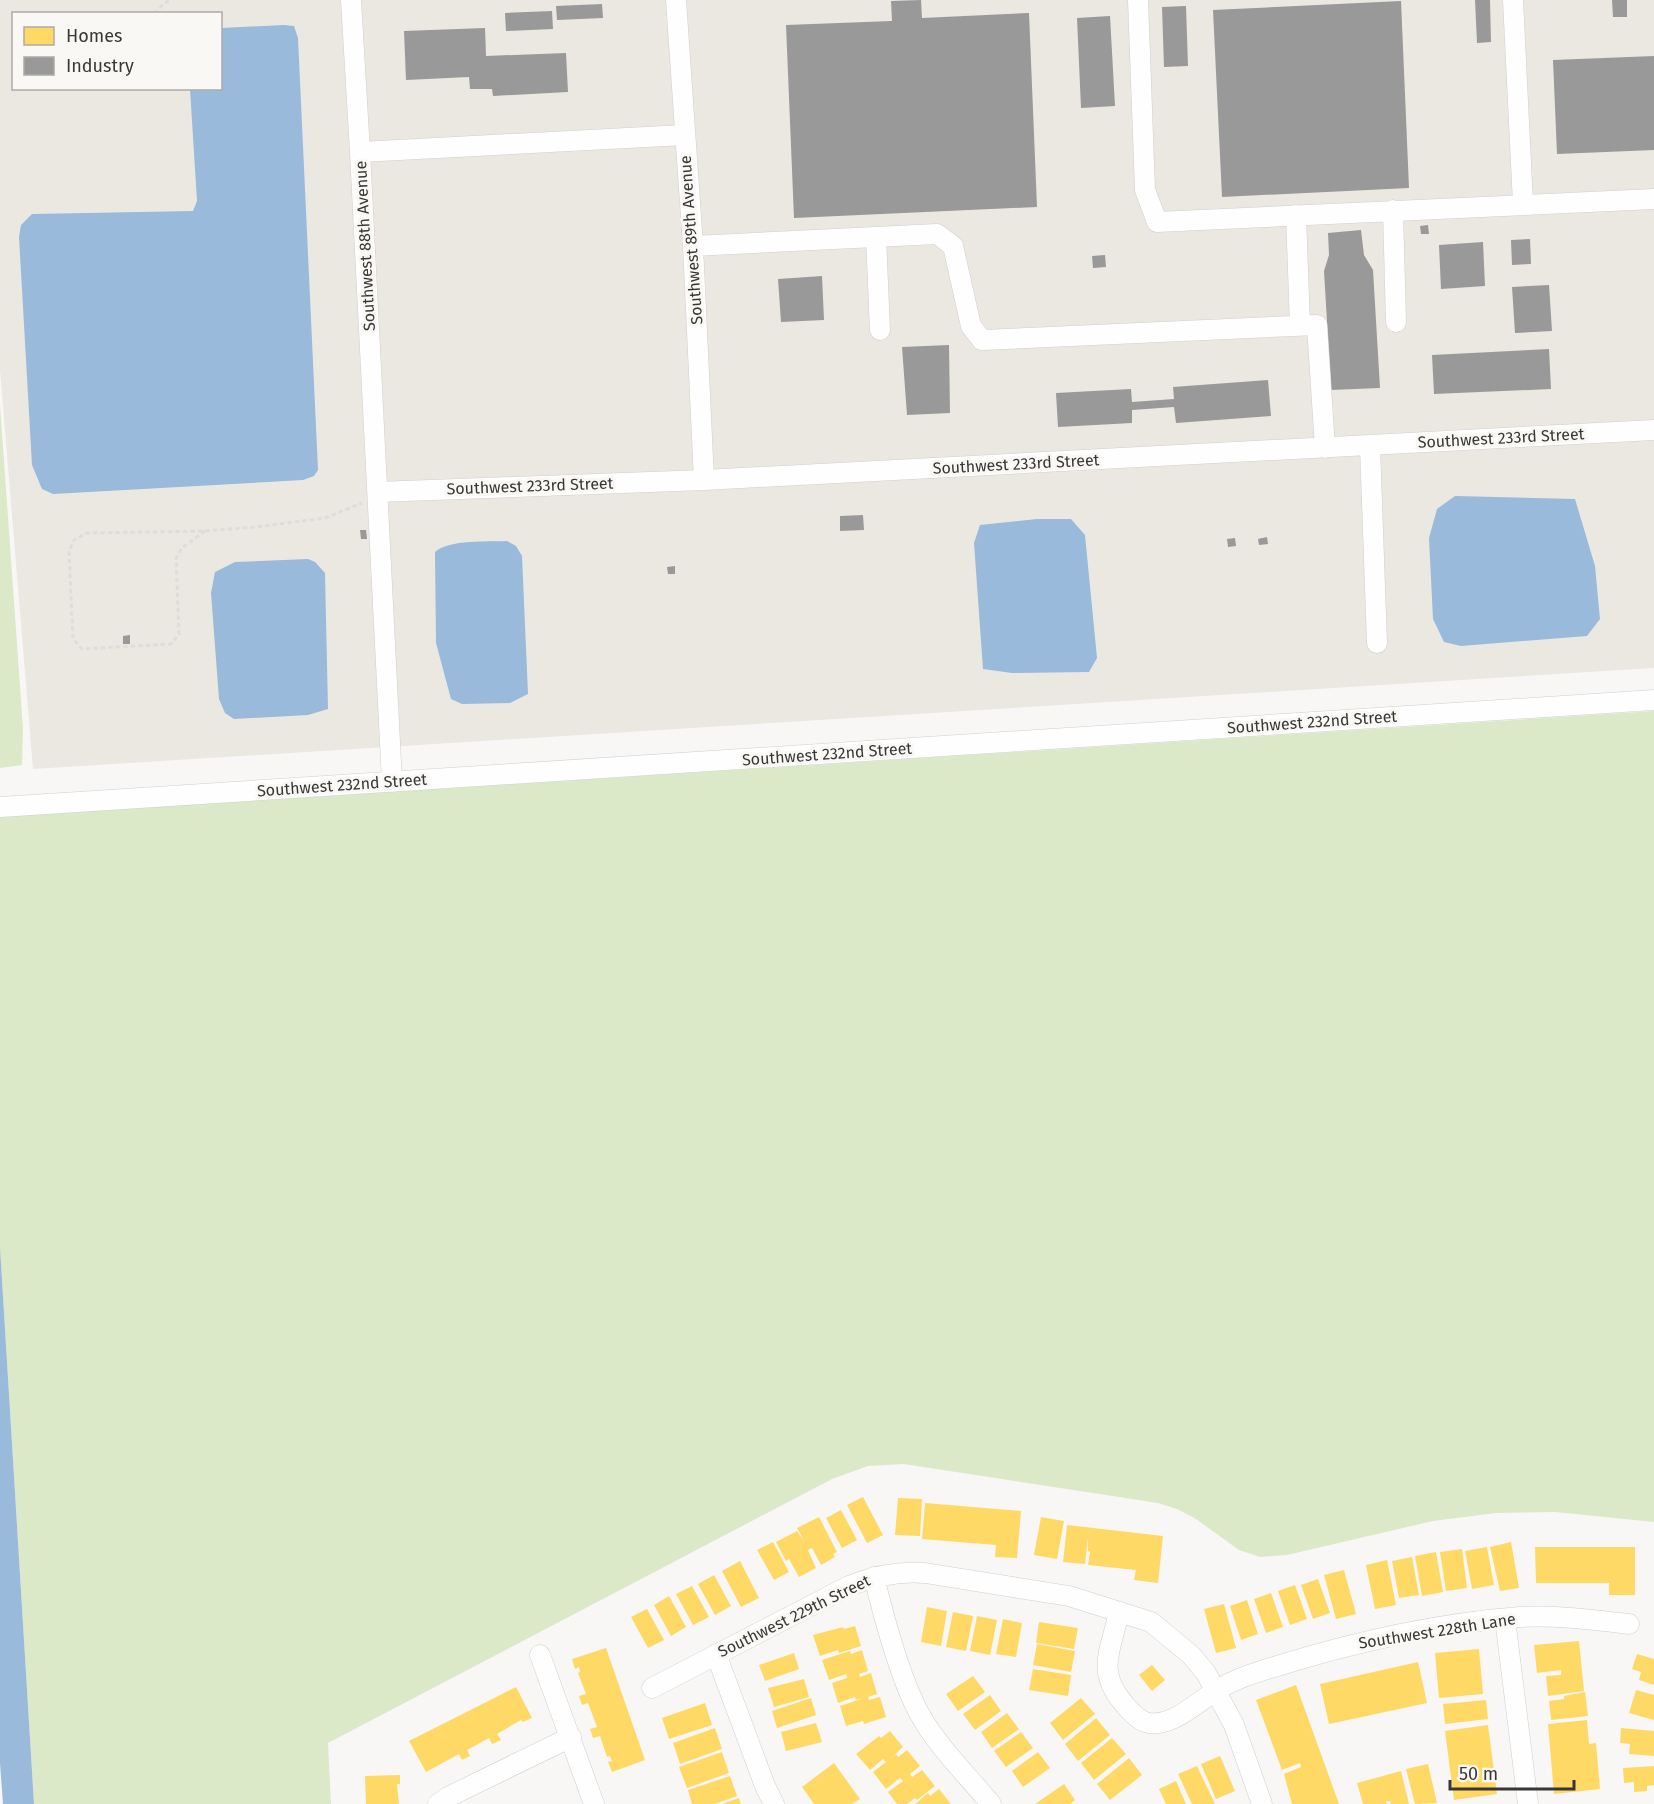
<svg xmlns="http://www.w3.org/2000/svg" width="1654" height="1804" font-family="'Fira Sans',sans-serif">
<rect width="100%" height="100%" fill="#f8f7f5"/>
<path fill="#ebe8e1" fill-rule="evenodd" d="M0,0H1654V668L33,769L0,370ZM14,14H220V88H14Z"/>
<path fill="#dbe9c8" d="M0,405L23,728L22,765L0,768Z
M1654,711V1522L1555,1512L1496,1513L1433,1521L1287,1555L1260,1557L1239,1550L1196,1519L1177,1509L1158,1503L904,1464L868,1466L832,1479L328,1743L331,1804H34L0,1247V817Z"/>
<path fill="#99bada" d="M284,25L294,26L298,38L318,470L314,476L303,480L53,494L42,489L32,465L19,237L21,225L32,214L193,211L197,201L190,89L220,88L221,28Z
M1455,496L1575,499L1595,566L1600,619L1587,636L1461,646L1444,642L1433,619L1429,538L1437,509Z
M1037,519H1071L1085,535L1097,658L1089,672L1012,673L983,669L974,543L980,525Z
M507,541L516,546L522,556L528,694L510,703L462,704L451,699L436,643L435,552C450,539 487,542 507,541Z
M308,559L315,562L325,573L328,709L308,715L234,719L225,713L219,699L211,593L215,572L235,562Z
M0,1247L34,1804H3L0,1763Z"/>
<path fill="#ffd966" d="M863,1497L883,1535L867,1543L847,1505Z
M898,1498L922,1499L920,1536L895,1535Z
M925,1503L1021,1511L1017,1558L995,1557L996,1545L922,1539Z
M841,1510L857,1540L842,1548L826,1518Z
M819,1517L837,1552L833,1554L835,1557L821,1565L812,1548L808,1550L816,1568L799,1577L789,1559L786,1561L776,1542L797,1531L804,1541L797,1528Z
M1041,1517L1064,1521L1057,1559L1034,1555Z
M1067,1525L1163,1536L1158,1583L1134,1580L1136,1570L1088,1565L1090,1552L1088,1551V1538L1085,1564L1063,1562Z
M773,1542L789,1572L774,1580L757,1550Z
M1511,1542L1519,1588L1500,1591L1490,1547Z
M1487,1547L1494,1585L1472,1589L1465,1551Z
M1535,1547H1635V1595H1609V1583H1536Z
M1462,1549L1467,1588L1446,1591L1440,1552Z
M1436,1552L1443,1592L1422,1596L1415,1556Z
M1412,1557L1419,1595L1399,1598L1392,1561Z
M1387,1560L1396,1605L1375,1609L1366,1565Z
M740,1561L759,1598L741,1607L722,1571Z
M1344,1570L1356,1614L1336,1619L1324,1575Z
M714,1575L731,1606L715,1615L698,1584Z
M1318,1579L1330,1613L1313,1619L1301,1585Z
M1295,1585L1307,1619L1290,1625L1278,1591Z
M692,1586L709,1617L693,1625L676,1594Z
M1271,1593L1283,1627L1266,1633L1254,1599Z
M669,1596L686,1627L671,1636L654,1605Z
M1247,1600L1258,1634L1241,1640L1230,1606Z
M1224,1604L1236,1648L1216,1653L1204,1609Z
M927,1607L947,1611L941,1646L921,1642Z
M647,1609L664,1640L648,1648L631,1617Z
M953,1612L973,1616L966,1651L946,1647Z
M977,1616L997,1620L990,1655L970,1651Z
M1003,1619L1022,1623L1016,1657L996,1654Z
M1039,1622L1078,1628L1074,1649L1036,1643Z
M855,1626L861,1646L839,1653L838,1650L820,1656L813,1635L843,1627L844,1629Z
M1579,1641L1584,1691L1548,1696L1546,1676L1561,1675V1670L1537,1673L1534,1645Z
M1037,1644L1075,1651L1071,1672L1033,1665Z
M606,1648L645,1760L612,1772L608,1762L612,1761L610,1756L607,1757L600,1736L593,1738L590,1729L597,1727L588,1703L582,1705L579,1696L586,1694L578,1673L580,1672L579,1667L575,1669L572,1659Z
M1479,1649L1483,1694L1439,1698L1435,1653Z
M862,1650L868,1671L859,1674L860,1677L871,1673L877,1694L868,1697L869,1700L880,1697L886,1717L864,1724L863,1721L846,1726L840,1706L864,1698L856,1700L855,1697L838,1703L832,1683L847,1678L846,1674L829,1680L822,1660L850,1651L851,1654Z
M794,1653L799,1669L765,1681L759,1665Z
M1637,1654L1654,1659V1685L1639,1680L1641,1672L1632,1669Z
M1418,1662L1427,1703L1329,1724L1320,1684Z
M1152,1665L1165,1680L1152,1691L1139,1675Z
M1033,1669L1071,1675L1068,1696L1029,1690Z
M973,1676L985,1692L958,1711L946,1694Z
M804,1679L809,1697L774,1707L768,1688Z
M1296,1685L1313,1732L1339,1804H1292L1284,1774L1301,1767L1300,1763L1282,1770L1256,1700Z
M516,1687L532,1718L523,1722L521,1720L497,1734L501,1740L492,1744L489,1738L467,1750L470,1756L462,1760L459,1754L426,1772L409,1741Z
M1636,1690L1654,1695V1720L1629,1713Z
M1585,1692L1588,1716L1551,1720L1549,1701L1564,1699V1696Z
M990,1695L1001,1711L975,1730L963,1714Z
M811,1698L816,1715L777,1728L772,1711Z
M1081,1698L1095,1714L1063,1740L1050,1723Z
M1486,1700L1488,1719L1445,1724L1443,1704Z
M705,1703L712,1725L669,1739L662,1718Z
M1007,1713L1019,1729L992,1748L981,1732Z
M1096,1718L1110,1735L1078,1761L1065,1744Z
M1587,1720L1589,1744L1596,1743L1600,1789L1554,1794L1548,1724Z
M816,1723L822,1742L786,1751L781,1732Z
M1488,1725L1497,1794L1454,1800L1445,1731Z
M715,1728L722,1749L680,1764L673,1743Z
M1621,1728L1654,1731V1756L1629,1754L1630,1744L1620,1743Z
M890,1731L903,1747L888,1761L896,1754L898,1757L907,1750L920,1766L910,1774L912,1777L922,1770L935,1786L917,1800L915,1798L907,1804H897L888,1792L903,1781L900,1778L886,1789L873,1772L886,1762L883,1759L870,1770L856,1754L879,1736L881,1738Z
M1021,1732L1033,1748L1006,1767L994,1751Z
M1112,1738L1126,1754L1094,1780L1081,1763Z
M722,1752L729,1773L687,1788L679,1767Z
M1038,1752L1050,1768L1023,1787L1012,1771Z
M1220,1756L1235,1791L1216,1799L1201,1764Z
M1129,1758L1142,1775L1110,1800L1097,1784Z
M834,1763L860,1799L852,1804H814L802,1787Z
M1428,1764L1437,1803L1415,1804L1406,1769Z
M1197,1766L1215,1804H1192L1178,1774Z
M1654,1766V1785L1647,1786V1791L1634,1792V1782L1624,1783L1623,1768Z
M1401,1771L1409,1804H1391L1390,1801H1386L1387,1804H1363L1357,1783Z
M400,1775V1784H397L399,1804H366L365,1776Z
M730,1776L737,1796L715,1804H692L688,1790Z
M1176,1781L1186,1804H1166L1159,1789Z
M1064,1784L1075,1800L1070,1804H1035Z
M939,1789L951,1804H915L928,1793L930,1796Z
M739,1798L741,1804H722Z"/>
<path fill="#999" d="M921,0L922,18L1029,13L1037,207L794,218L786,25L892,21L891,1Z
M1475,0H1490L1491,42L1477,43Z
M1612,0H1627V17H1613Z
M1401,1L1409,188L1222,197L1213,10Z
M602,4L603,18L557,20L556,6Z
M1186,6L1188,66L1164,67L1162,7Z
M552,11L553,29L506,31L505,13Z
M1110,16L1115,106L1081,108L1077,18Z
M485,28L486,56L566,53L568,92L493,96L492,89H470L469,77L406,80L404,31Z
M1654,56V150L1557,154L1553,60Z
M1428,225L1429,234H1421L1420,226Z
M1361,230L1364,255L1373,270L1380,388L1331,390L1324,271L1329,255L1328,233Z
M1530,239L1531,264L1512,265L1511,240Z
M1483,242L1485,286L1441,289L1439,245Z
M1105,255L1106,267L1093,268L1092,256Z
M822,276L824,320L781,322L778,279Z
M1549,285L1552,331L1515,333L1512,287Z
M949,345L950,413L907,415L902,347Z
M1549,349L1551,389L1434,394L1432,355Z
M1268,380L1271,416L1176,423L1174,407L1132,410V423L1058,427L1056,393L1131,389L1132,402L1174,399L1173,387Z
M863,515L864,530L840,531V516Z
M360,530H366L367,539H361Z
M1267,537L1268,544L1259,545L1258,539Z
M1235,538L1236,546L1228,547L1227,539Z
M675,566V574H668L667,567Z
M130,635V644H123V636Z"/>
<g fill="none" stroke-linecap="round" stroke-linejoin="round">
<g stroke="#d0cfce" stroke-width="21">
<path id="minor" d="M351,0L360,152L392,782
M676,0L693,246L704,480
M1138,0L1145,190L1157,222L1654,199
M1513,0L1523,204
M360,152L684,135
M1393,210L1396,322
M1296,215L1300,325
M876,237L880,330
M693,246L937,234L953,246L971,326L982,340L1317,325L1325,448
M1370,446L1377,643
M377,492L704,480L1654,430
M0,807L1654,700
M874,1577C884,1618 899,1676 919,1713C937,1746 967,1775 991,1804
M1119,1612C1111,1651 1095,1671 1125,1705C1130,1711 1137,1719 1145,1722C1170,1730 1198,1701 1217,1690C1229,1683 1242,1677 1255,1673C1341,1645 1429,1624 1520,1617C1556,1615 1594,1620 1629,1624
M1505,1619L1528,1804
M716,1654L765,1786L774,1804
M540,1655L594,1804
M652,1688L849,1586C874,1576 898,1571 925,1573L1069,1596L1151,1622L1191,1655L1206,1673L1234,1725L1262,1804
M438,1804L448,1797L571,1737"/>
</g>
<path stroke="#dddddc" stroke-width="3" stroke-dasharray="4.5 3" stroke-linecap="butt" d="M155,14L163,4L171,0
M205,531L182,548L176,558L179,634L171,644L82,649L73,639L69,551L74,540L87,533L205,531L255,527L325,518L362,503"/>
<use href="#minor" stroke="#fefefe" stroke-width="20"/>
</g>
<g text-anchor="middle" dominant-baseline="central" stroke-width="6" stroke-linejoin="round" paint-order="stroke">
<g font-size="16" fill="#383736" stroke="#f9f8f4">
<text transform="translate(691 240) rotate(-94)">Southwest 89th Avenue</text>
<text transform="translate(365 246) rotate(-93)">Southwest 88th Avenue</text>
<text transform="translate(1501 438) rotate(-3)">Southwest 233rd Street</text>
<text transform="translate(1016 464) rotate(-3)">Southwest 233rd Street</text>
<text transform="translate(530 486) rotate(-2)">Southwest 233rd Street</text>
<text transform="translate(1312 722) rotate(-4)">Southwest 232nd Street</text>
<text transform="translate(827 754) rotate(-4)">Southwest 232nd Street</text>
<text transform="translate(342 785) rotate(-4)">Southwest 232nd Street</text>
<text transform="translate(794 1616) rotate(-26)">Southwest 229th Street</text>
<text transform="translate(1437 1631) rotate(-9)">Southwest 228th Lane</text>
</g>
</g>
<rect x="12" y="12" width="210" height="78" fill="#f9f8f4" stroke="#acaba8" stroke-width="1.5"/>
<rect x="24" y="27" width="30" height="18" fill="#ffd966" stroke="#acaba8" stroke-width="1.5"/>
<text x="66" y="42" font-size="18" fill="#383736">Homes</text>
<rect x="24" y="57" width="30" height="18" fill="#999999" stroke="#acaba8" stroke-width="1.5"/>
<text x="66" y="72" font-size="18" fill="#383736">Industry</text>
<path d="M1450 1780v9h124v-9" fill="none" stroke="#383736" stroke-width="3"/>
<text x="1459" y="1780" font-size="18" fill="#383736" stroke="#f9f8f4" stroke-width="4.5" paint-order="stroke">50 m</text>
</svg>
